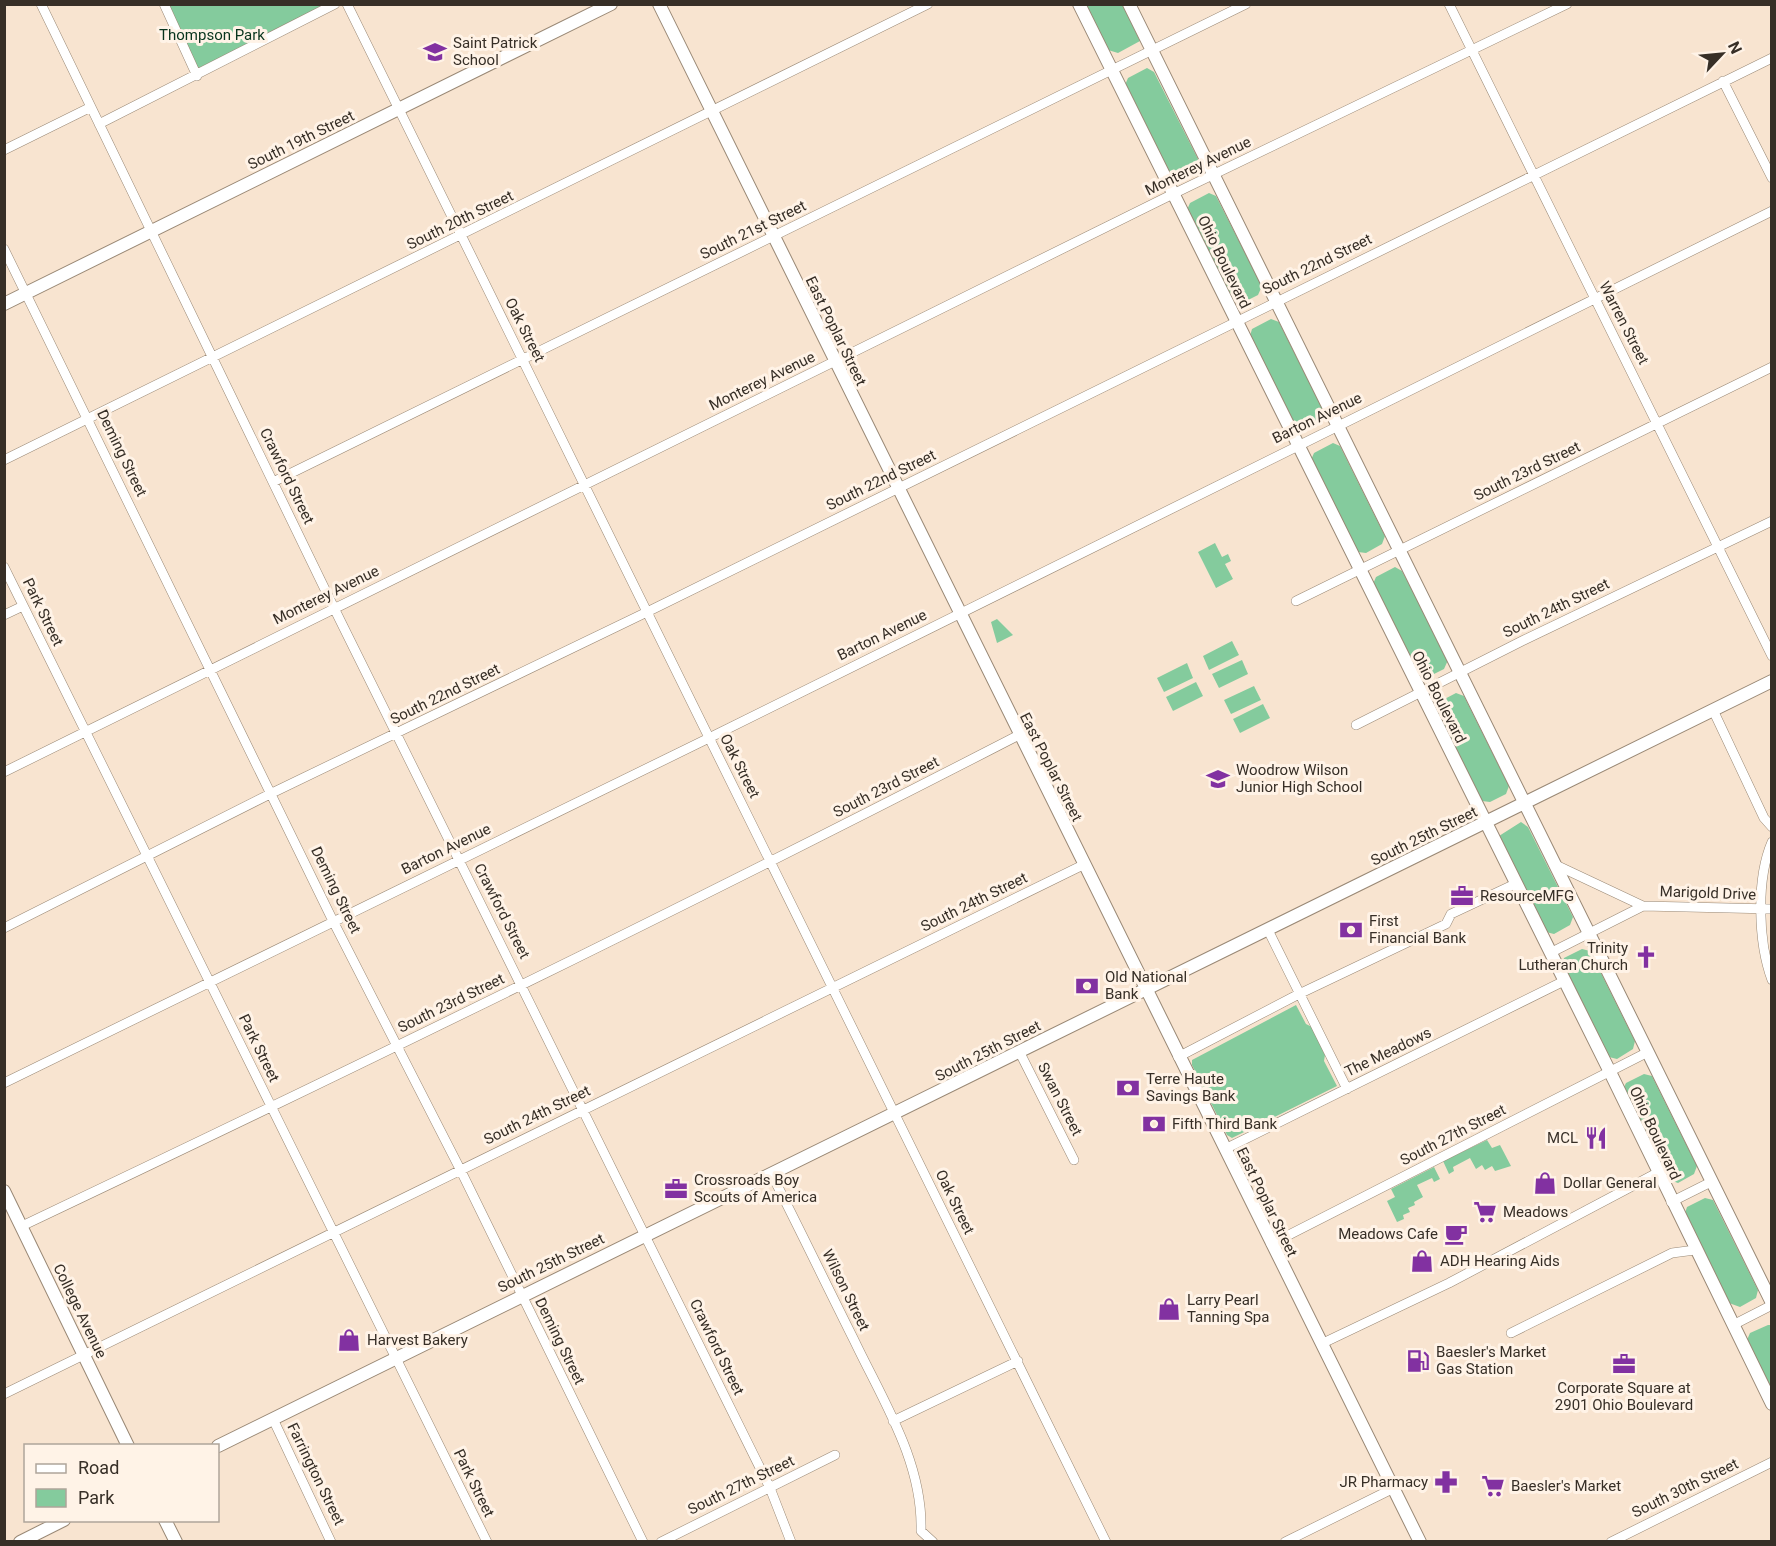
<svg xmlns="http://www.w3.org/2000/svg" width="1776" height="1546" font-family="Roboto,sans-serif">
<rect width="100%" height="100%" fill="#f8e4d0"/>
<path fill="#84cb9d" d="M164,5H335L197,76Z
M1085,5H1123L1140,41L1118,53L1108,50Z
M1147,68L1154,72L1199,161L1196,170L1180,178L1169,175L1125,85L1128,78Z
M1209,193L1216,196L1262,286L1258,295L1242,303L1232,300L1187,210L1190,203Z
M1271,319L1279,322L1324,412L1321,420L1305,429L1294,425L1250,336L1252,329Z
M1333,443L1340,446L1385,536L1382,544L1366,553L1358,552L1311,460L1314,453Z
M1215,543L1222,557L1228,554L1231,561L1225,564L1233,579L1216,588L1198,552Z
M1395,567L1402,571L1448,660L1444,669L1428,677L1418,674L1373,584L1376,577Z
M997,619L1013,635L997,643L991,622Z
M1232,641L1239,655L1209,670L1203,656Z
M1242,660L1248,674L1219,688L1212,674Z
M1187,663L1193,678L1164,692L1157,678Z
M1196,682L1203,696L1173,711L1166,697Z
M1254,686L1261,700L1231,714L1224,700Z
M1456,693L1464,696L1509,786L1506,794L1490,802L1482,801L1435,709L1437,703Z
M1263,704L1270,718L1240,733L1233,719Z
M1521,822L1528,827L1573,917L1570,925L1554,934L1546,932L1499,836Z
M1582,949L1590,951L1635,1041L1633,1049L1617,1059L1609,1057L1562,965L1564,958Z
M1296,1005L1306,1024L1312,1027L1325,1055L1324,1061L1337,1086L1232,1138L1227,1135L1192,1065V1060Z
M1644,1074L1652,1076L1697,1166L1694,1174L1678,1183L1667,1179L1623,1089L1626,1083Z
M1487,1140L1492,1148L1500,1145L1511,1166L1495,1171L1492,1166L1485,1170L1482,1165L1476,1169L1470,1158L1453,1167L1454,1171L1449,1174L1443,1161Z
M1434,1167L1440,1179L1434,1182L1432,1178L1417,1185L1423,1197L1414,1202L1415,1205L1408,1208L1410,1212L1403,1215L1404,1219L1397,1222L1387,1201L1395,1197L1391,1189Z
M1705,1198L1713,1200L1758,1290L1756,1298L1740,1307L1729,1303L1685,1213L1687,1207Z
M1768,1325H1771V1389L1747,1340L1750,1333Z"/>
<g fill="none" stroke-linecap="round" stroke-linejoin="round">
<g stroke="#998875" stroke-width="10">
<path id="street" d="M41,4L334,608L770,1488L791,1542
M164,4L197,76
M347,4L1106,1542
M1449,4L1772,656
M1723,81L1772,178
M99,124L335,4
M4,150L91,107
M4,249L333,921L460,1169L643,1542
M4,460L928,4
M273,482L1246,4
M4,567L487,1542
M1296,601L1772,367
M4,615L23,606
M1713,710L1764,818L1772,827
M1356,725L1522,641L1772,521
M4,772L1173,194L1567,4
M1772,842C1756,879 1758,942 1772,980
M1556,865L1643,906L1772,909
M4,928L272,793L647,612L1772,58
M1268,930L1347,1089
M1550,953L1643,906
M1019,1051L1074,1160
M1178,1057L1299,994L1446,924L1451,914L1515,884
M4,1083L709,738L1772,211
M1225,1149L1564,981
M771,1173C799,1228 826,1284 854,1340C883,1401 923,1462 921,1531L933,1542
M1671,1202L1711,1182
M22,1226C357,1067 689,905 1019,735
M1271,1244L1648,1052
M1733,1325L1772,1305
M1511,1333L1672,1253L1695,1250
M1321,1344L1449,1283L1657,1173
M4,1394L1083,865
M273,1419L331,1542
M893,1421L1018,1361
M661,1542L835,1455
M1285,1542L1394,1488
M1611,1542L1772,1462"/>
</g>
<g stroke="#998875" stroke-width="14">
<path id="secondary" d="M659,4L1420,1542
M1079,4L1610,1072L1772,1404
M1129,4L1772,1303
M4,304L611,4
M4,1191L128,1446
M218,1446L1772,681
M165,1520L176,1542
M20,1542L64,1520"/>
</g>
<use href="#street" stroke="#fff" stroke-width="9"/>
<use href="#secondary" stroke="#fff" stroke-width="12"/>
</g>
<defs>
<g id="school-bare" transform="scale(1.8)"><path d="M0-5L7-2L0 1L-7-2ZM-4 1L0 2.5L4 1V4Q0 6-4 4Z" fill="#8231a1" stroke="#fff3e7" stroke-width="2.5" paint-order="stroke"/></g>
<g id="office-bare" transform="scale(1.8)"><path d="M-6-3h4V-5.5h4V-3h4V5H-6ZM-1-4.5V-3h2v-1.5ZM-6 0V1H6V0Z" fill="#8231a1" stroke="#fff3e7" stroke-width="2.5" paint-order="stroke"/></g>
<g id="bank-bare" transform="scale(1.8)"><path d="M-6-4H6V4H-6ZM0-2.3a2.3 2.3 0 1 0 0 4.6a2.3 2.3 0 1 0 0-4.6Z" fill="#8231a1" stroke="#fff3e7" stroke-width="2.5" paint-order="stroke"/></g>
<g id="church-bare" transform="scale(1.8)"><path d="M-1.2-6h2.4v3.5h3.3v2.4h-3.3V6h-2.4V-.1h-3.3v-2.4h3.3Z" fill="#8231a1" stroke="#fff3e7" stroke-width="2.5" paint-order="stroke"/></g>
<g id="restaurant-bare" transform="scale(1.8)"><path d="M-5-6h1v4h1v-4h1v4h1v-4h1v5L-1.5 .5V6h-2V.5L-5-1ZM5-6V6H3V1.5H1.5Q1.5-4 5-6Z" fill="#8231a1" stroke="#fff3e7" stroke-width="2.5" paint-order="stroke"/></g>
<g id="shop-bare" transform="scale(1.8)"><path d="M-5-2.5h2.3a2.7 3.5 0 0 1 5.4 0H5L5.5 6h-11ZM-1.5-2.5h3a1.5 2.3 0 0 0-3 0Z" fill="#8231a1" stroke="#fff3e7" stroke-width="2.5" paint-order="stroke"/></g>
<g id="supermarket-bare" transform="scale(1.8)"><path d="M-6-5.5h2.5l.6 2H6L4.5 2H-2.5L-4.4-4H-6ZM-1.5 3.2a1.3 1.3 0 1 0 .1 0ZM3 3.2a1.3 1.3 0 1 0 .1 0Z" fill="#8231a1" stroke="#fff3e7" stroke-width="2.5" paint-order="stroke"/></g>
<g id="cafe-bare" transform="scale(1.8)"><path d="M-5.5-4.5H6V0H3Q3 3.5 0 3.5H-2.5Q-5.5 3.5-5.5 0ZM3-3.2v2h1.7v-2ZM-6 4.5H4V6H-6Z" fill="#8231a1" stroke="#fff3e7" stroke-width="2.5" paint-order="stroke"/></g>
<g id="fuel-bare" transform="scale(1.8)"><path d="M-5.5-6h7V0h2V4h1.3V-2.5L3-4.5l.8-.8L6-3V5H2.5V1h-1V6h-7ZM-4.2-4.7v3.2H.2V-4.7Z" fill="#8231a1" stroke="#fff3e7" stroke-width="2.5" paint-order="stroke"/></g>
<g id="pharmacy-bare" transform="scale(1.8)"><path d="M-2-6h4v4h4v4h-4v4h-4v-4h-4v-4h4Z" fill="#8231a1" stroke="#fff3e7" stroke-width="2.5" paint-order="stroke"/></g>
</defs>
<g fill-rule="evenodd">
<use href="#school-bare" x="435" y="52"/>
<use href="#school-bare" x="1218" y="779"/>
<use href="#office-bare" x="1462" y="896"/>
<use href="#bank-bare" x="1351" y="930"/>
<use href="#church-bare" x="1646" y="957"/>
<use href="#bank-bare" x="1087" y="986"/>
<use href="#bank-bare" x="1128" y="1088"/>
<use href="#bank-bare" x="1154" y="1124"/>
<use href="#restaurant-bare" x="1596" y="1138"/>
<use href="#shop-bare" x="1545" y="1183"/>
<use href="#office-bare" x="676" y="1189"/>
<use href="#supermarket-bare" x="1485" y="1212"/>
<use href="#cafe-bare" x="1456" y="1234"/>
<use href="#shop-bare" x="1422" y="1261"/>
<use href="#shop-bare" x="1169" y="1309"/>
<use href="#shop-bare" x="349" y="1340"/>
<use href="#fuel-bare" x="1418" y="1361"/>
<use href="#office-bare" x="1624" y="1364"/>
<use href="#pharmacy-bare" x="1446" y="1482"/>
<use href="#supermarket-bare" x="1493" y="1486"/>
</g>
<g text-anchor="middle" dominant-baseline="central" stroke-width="6" stroke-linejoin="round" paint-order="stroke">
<g font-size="15" fill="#08341d" stroke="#fff3e7">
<text x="212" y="35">Thompson Park</text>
</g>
<g font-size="15" fill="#372f27" stroke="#fff3e7" text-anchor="start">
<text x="453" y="43">Saint Patrick<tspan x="453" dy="17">School</tspan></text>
<text x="1236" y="770">Woodrow Wilson<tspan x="1236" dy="17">Junior High School</tspan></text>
<text x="1480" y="896">ResourceMFG</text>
<text x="1369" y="921">First<tspan x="1369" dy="17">Financial Bank</tspan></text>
<text x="1628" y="948" text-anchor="end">Trinity<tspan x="1628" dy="17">Lutheran Church</tspan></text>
<text x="1105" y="977">Old National<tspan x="1105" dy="17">Bank</tspan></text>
<text x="1146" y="1079">Terre Haute<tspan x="1146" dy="17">Savings Bank</tspan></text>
<text x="1172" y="1124">Fifth Third Bank</text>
<text x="1578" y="1138" text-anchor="end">MCL</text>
<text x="694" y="1180">Crossroads Boy<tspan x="694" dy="17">Scouts of America</tspan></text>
<text x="1563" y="1183">Dollar General</text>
<text x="1503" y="1212">Meadows</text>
<text x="1438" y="1234" text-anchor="end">Meadows Cafe</text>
<text x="1440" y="1261">ADH Hearing Aids</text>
<text x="1187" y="1300">Larry Pearl<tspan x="1187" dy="17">Tanning Spa</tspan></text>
<text x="367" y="1340">Harvest Bakery</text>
<text x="1436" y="1352">Baesler's Market<tspan x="1436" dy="17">Gas Station</tspan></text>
<text x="1624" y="1388" text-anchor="middle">Corporate Square at<tspan x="1624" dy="17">2901 Ohio Boulevard</tspan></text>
<text x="1428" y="1482" text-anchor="end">JR Pharmacy</text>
<text x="1511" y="1486">Baesler's Market</text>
</g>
<g font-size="15" fill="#372f27" stroke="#fff3e7">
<text transform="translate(301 140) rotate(-26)">South 19th Street</text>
<text transform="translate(1198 166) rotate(-26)">Monterey Avenue</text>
<text transform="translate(460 220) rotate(-26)">South 20th Street</text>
<text transform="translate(753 230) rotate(-26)">South 21st Street</text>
<text transform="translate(1224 262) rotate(64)">Ohio Boulevard</text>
<text transform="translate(1317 264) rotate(-26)">South 22nd Street</text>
<text transform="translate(1624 323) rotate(63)">Warren Street</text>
<text transform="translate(525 330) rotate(63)">Oak Street</text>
<text transform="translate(836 331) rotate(64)">East Poplar Street</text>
<text transform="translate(762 381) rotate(-26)">Monterey Avenue</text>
<text transform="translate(1317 418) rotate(-26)">Barton Avenue</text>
<text transform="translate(122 453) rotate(64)">Deming Street</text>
<text transform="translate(1527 471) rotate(-26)">South 23rd Street</text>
<text transform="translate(287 476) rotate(64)">Crawford Street</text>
<text transform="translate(881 480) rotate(-26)">South 22nd Street</text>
<text transform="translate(326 595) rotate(-26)">Monterey Avenue</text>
<text transform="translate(1556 608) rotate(-26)">South 24th Street</text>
<text transform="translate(43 612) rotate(64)">Park Street</text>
<text transform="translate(882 635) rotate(-26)">Barton Avenue</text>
<text transform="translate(445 694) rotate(-26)">South 22nd Street</text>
<text transform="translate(1439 697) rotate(63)">Ohio Boulevard</text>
<text transform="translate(740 766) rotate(63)">Oak Street</text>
<text transform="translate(1051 767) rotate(63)">East Poplar Street</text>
<text transform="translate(886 787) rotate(-27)">South 23rd Street</text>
<text transform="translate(1424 836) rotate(-26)">South 25th Street</text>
<text transform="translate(446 849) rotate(-26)">Barton Avenue</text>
<text transform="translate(336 890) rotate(64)">Deming Street</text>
<text transform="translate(1708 893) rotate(2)">Marigold Drive</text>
<text transform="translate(974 902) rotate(-26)">South 24th Street</text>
<text transform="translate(502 911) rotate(63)">Crawford Street</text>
<text transform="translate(451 1003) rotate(-26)">South 23rd Street</text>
<text transform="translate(259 1048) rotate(64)">Park Street</text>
<text transform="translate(988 1051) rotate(-27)">South 25th Street</text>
<text transform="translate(1388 1052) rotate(-26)">The Meadows</text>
<text transform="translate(1060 1099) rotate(63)">Swan Street</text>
<text transform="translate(537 1115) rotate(-26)">South 24th Street</text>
<text transform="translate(1655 1133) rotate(65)">Ohio Boulevard</text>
<text transform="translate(1453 1135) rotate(-27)">South 27th Street</text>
<text transform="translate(955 1202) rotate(64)">Oak Street</text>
<text transform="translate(1267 1202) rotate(64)">East Poplar Street</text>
<text transform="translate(551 1263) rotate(-26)">South 25th Street</text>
<text transform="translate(846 1290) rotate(64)">Wilson Street</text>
<text transform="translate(80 1311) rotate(64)">College Avenue</text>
<text transform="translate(560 1341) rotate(64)">Deming Street</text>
<text transform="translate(717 1347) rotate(64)">Crawford Street</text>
<text transform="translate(316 1474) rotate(64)">Farrington Street</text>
<text transform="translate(474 1483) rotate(64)">Park Street</text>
<text transform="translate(741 1485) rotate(-26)">South 27th Street</text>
<text transform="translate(1685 1488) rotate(-26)">South 30th Street</text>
</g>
</g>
<rect width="1776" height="1546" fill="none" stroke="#372f27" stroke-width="12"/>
<rect x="24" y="1444" width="195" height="78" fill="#fff3e7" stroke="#afa59a" stroke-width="1.5"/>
<rect x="36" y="1464" width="30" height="9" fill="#ffffff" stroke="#afa59a" stroke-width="1.5"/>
<text x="78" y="1474" font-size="18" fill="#372f27">Road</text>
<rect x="36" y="1489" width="30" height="18" fill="#84cb9d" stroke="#afa59a" stroke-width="1.5"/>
<text x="78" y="1504" font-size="18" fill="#372f27">Park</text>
<g transform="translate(1722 54) rotate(64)" stroke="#fff3e7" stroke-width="4.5" paint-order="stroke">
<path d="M0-4.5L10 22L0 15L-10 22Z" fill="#372f27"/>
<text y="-9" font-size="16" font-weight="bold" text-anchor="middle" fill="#372f27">N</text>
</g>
</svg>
